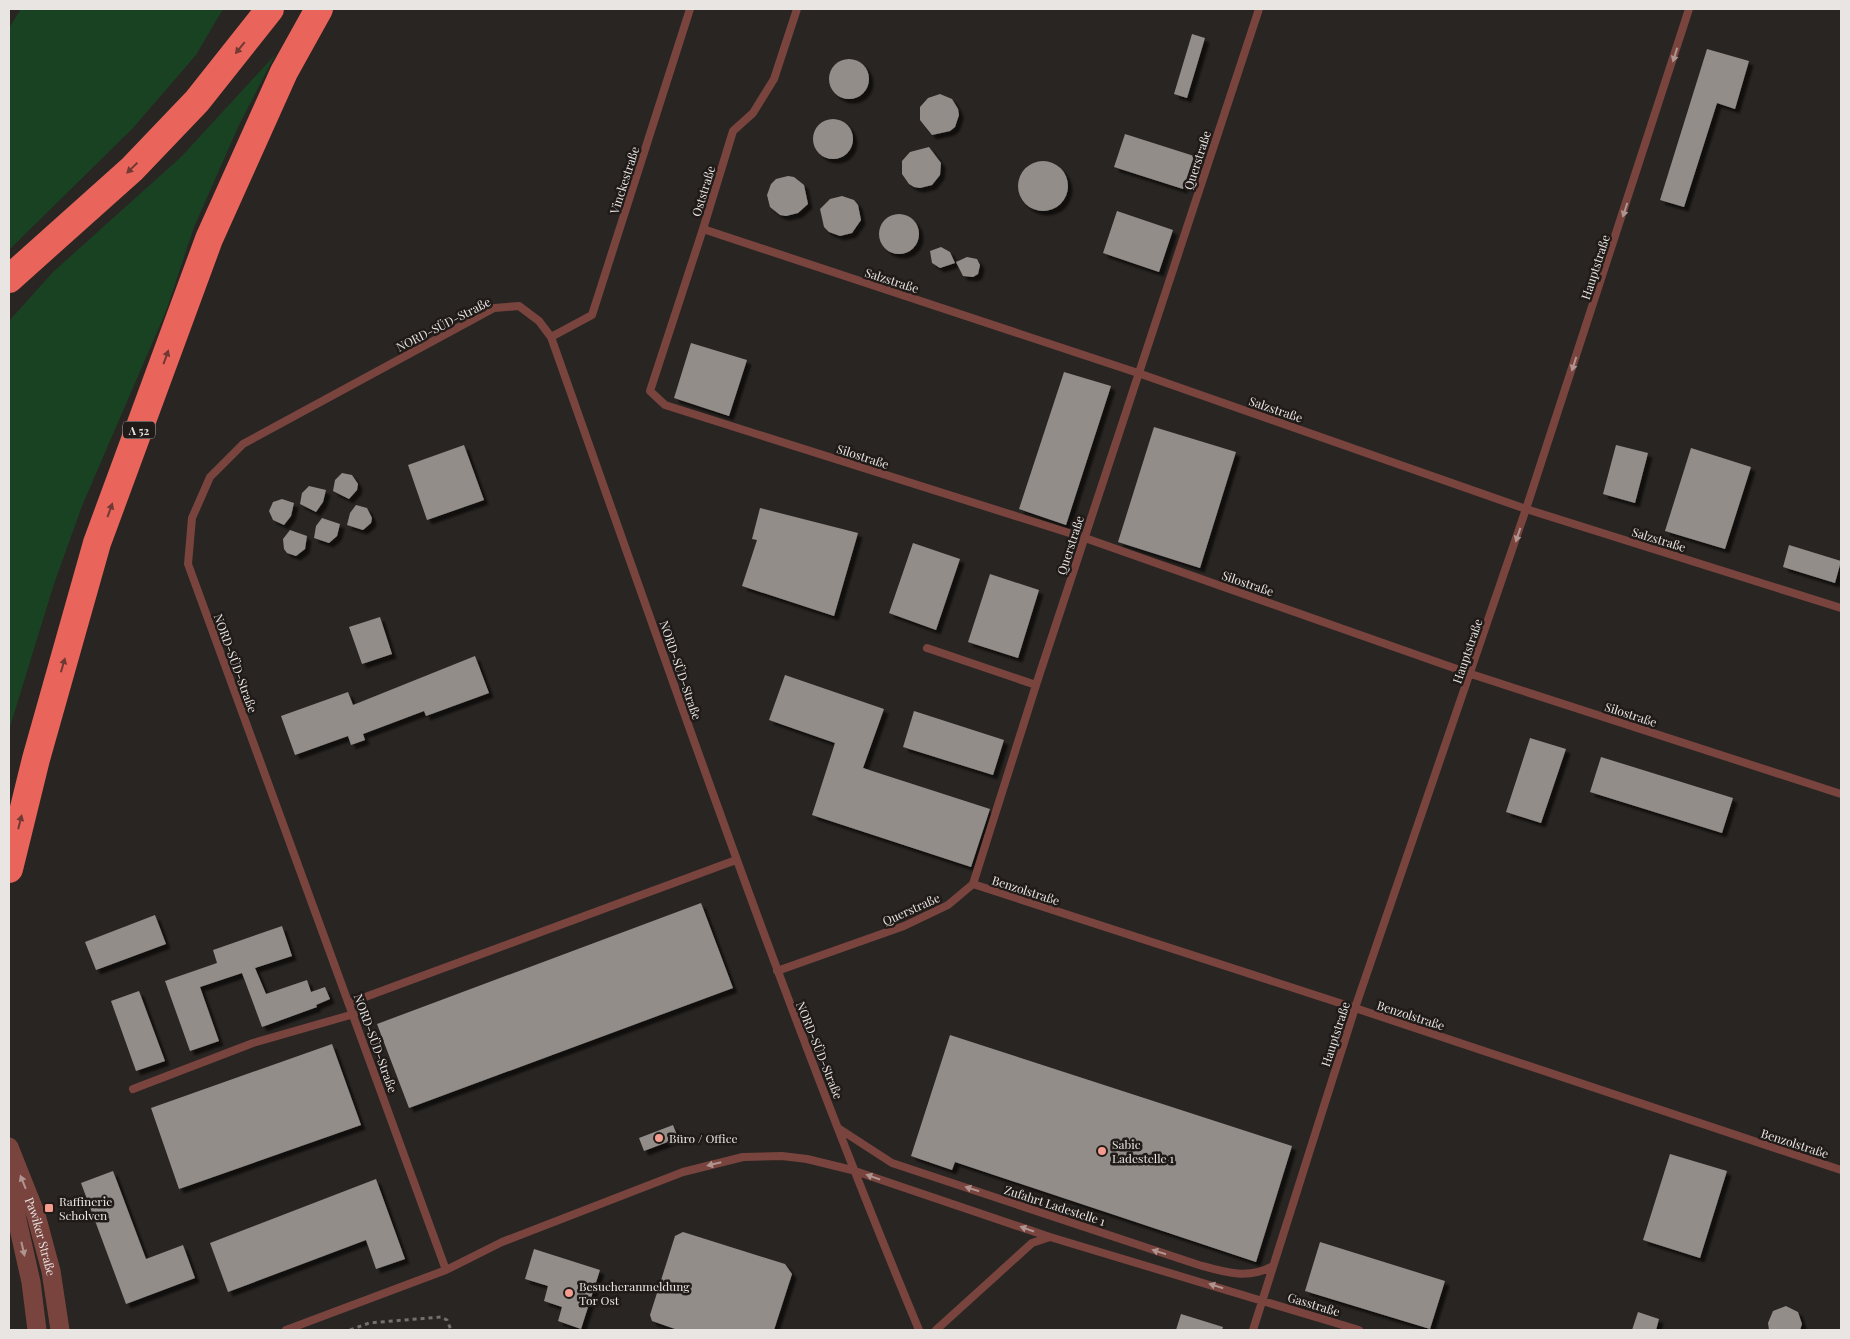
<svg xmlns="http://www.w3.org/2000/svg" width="1850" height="1339" font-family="'Playfair Display',serif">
<defs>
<filter id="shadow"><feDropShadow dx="4.5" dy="4.5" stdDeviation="1" flood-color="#0009"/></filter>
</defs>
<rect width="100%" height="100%" fill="#292522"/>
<path fill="#194222" d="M21,9H223L196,55L133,128L9,250V28Z
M275,55L239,125L194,227L166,311L82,506L54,584L9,730V321L53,272L181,157Z"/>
<path fill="#928d89" filter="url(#shadow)" d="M1192,34L1205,38L1187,98L1174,94Z
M1707,49L1749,61L1735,109L1717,103L1684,207L1660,200Z
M829 79a20 20 0 1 1 40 0a20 20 0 1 1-40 0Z
M940,94L952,99L958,109L959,115L955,127L950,131L932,135L920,120V107L928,98Z
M813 139a20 20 0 1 1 40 0a20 20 0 1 1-40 0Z
M1125,134L1194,156L1183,189L1114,167Z
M929,147L941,163L940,175L932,185L920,188L914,187L909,184L902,174V161L910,152Z
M1018 186a25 25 0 1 1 50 0a25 25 0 1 1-50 0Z
M788,176L794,177L804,185L808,204L798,213L786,216L780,215L770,207L767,195L771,184L776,179Z
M842,196L854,200L858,205L861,220L852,233L840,236L829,232L824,227L820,209L830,199Z
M1117,211L1173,230L1159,272L1103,253Z
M879 234a20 20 0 1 1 40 0a20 20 0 1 1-40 0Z
M941,247L950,252L955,263L940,268L932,263L930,251Z
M967,257L977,259L980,265L978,274L973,277L963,276L956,262Z
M691,343L747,360L729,416L674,398Z
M1064,372L1111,386L1066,525L1019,509Z
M1154,427L1236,452L1200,568L1118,542Z
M464,445L484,500L427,520L408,465Z
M1616,445L1648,453L1635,503L1603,494Z
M1691,448L1751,467L1725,549L1665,531Z
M342,473L352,475L358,484L357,490L349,499L333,491L335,480Z
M309,486L326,490L323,502L316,512L300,504L302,493Z
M282,499L294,503L291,516L284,525L273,520L269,511L273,502Z
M356,505L367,508L372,518L371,523L363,530L347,525L350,513Z
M760,508L858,533L834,616L742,586L757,540L752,539Z
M322,518L340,524L337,536L329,543L314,538L316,526Z
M290,530L307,536L305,549L296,556L287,553L284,549L283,539Z
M913,543L960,559L936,630L889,613Z
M1789,545L1841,561L1835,583L1783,567Z
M990,574L1039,590L1018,658L968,642Z
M380,617L392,654L362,664L349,627Z
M475,656L489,693L426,716L424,711L363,734L365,740L351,745L348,736L295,755L281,716L348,692L353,705Z
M785,675L884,709L863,768L990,809L971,867L812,815L835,743L769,720Z
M914,711L1004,740L993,775L903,747Z
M1530,738L1566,749L1541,823L1506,812Z
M1601,757L1733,798L1722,833L1590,792Z
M701,903L733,988L409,1108L377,1024Z
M155,915L166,944L96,970L85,942Z
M282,926L292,956L255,968L266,994L307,980L311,992L325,987L330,999L316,1005L317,1007L262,1027L242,973L200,987L219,1041L190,1051L165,981L217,963L213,950Z
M139,991L165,1061L136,1071L111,1001Z
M950,1035L1292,1146L1256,1262L955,1162L952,1170L911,1156Z
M332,1044L361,1125L179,1189L151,1108Z
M673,1125L678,1138L644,1151L639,1138Z
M1670,1154L1727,1171L1700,1258L1643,1240Z
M113,1171L146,1259L183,1245L195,1278L126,1304L81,1183Z
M376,1179L405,1259L376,1269L366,1240L228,1292L210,1243Z
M683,1232L785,1264L792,1274L774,1330H678L652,1321L650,1315L675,1236Z
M1320,1242L1445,1281L1430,1329L1305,1291Z
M534,1249L600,1270L581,1329L558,1321L562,1307L544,1301L548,1286L525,1279Z
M1786,1306L1798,1312L1802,1324L1800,1330H1769L1768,1323L1773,1311Z
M1638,1312L1659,1319L1656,1330H1632Z
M1181,1314L1223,1327L1222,1330H1176Z"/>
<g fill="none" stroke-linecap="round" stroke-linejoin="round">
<path stroke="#75716f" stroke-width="3" stroke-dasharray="4 4" stroke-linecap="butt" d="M350,1330L369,1323L441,1317L447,1320L451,1330"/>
<path stroke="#79443e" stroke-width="8" d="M797,9L774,79L753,113L733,131L703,229L650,391L665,405L1085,538L1471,674L1841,794
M703,229L1138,373L1526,509L1841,608
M551,337L592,315L690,9
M927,648L1036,685
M973,884L1355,1008L1841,1170
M777,971L904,926L948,905L973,884L1036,685L1259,9
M349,1003L736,860
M133,1089L253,1043L354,1014
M838,1128L892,1163L1199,1265C1224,1272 1248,1280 1273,1266
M446,1270L188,564L192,518L210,477L243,444L494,308L519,306L539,321L551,337C669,670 783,1004 919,1330
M286,1330L446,1270L502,1242L683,1172L743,1157L782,1156L807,1159L852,1170L1050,1237L1359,1330
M936,1330L1032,1243L1050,1237
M1253,1330L1355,1008L1526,509L1689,9"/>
<g stroke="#79443e" stroke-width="19">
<path id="s1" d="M9,1147L36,1215L51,1271L60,1330"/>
<path d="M9,1184L31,1282L37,1330"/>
</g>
<path stroke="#e9655b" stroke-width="28" d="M9,279L132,169L197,101L270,9
M9,869L36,759L97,543L209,239L284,72L319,9"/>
</g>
<defs><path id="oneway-solid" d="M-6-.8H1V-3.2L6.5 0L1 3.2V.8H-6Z" transform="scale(1.25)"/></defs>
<g fill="#703933">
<use href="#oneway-solid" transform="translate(240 48) rotate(129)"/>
<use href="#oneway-solid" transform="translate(132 168) rotate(136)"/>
<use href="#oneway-solid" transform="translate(166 357) rotate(-70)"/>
<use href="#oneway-solid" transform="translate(110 510) rotate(-70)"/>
<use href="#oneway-solid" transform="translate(63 665) rotate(-74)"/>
<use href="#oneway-solid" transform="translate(20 822) rotate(-76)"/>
</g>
<g fill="#b09490">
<use href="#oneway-solid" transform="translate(1675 55) rotate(107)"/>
<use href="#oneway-solid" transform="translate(1625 210) rotate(108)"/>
<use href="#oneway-solid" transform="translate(1574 364) rotate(108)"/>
<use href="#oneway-solid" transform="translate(1518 535) rotate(109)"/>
<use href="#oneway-solid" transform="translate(714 1164) rotate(166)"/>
<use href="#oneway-solid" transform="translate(873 1177) rotate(-161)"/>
<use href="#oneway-solid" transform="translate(23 1182) rotate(-112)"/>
<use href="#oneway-solid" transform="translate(972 1189) rotate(-162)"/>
<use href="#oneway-solid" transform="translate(1027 1229) rotate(-161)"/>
<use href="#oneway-solid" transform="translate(23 1249) rotate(77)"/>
<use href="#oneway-solid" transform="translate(1159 1252) rotate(-162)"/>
<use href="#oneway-solid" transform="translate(1216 1286) rotate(-163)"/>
</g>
<g fill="#f59c91" stroke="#201b18" stroke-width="2">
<circle cx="659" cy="1138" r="5"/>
<circle cx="1102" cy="1151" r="5"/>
<rect x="44" y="1203" width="10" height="10" rx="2.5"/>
<circle cx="569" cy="1293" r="5"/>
</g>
<g text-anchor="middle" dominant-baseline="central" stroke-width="5" stroke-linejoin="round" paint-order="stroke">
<rect fill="#201b18" stroke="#aca8a6" stroke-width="1" x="123" y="421.5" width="32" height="17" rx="4"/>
<g font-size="11" font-weight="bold" fill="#e8e5e3">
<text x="139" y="430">A 52</text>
</g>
<g font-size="12" fill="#e8e5e3" stroke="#201b18">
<text transform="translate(1197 160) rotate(-72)">Querstraße</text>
<text transform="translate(624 180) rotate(-72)">Vinckestraße</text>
<text transform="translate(703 191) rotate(-73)">Oststraße</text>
<text transform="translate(1595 267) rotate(-72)">Hauptstraße</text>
<text transform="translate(892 280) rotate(18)">Salzstraße</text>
<text transform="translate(443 324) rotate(-27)">NORD-SÜD-Straße</text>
<text transform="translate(1276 409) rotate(19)">Salzstraße</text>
<text transform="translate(863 456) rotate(18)">Silostraße</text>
<text transform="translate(1659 539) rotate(17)">Salzstraße</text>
<text transform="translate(1070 545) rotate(-72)">Querstraße</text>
<text transform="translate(1248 583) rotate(19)">Silostraße</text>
<text transform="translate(1467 651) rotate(-71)">Hauptstraße</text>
<text transform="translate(236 663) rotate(70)">NORD-SÜD-Straße</text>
<text transform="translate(681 670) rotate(71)">NORD-SÜD-Straße</text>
<text transform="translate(1631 714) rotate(18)">Silostraße</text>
<text transform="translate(1026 890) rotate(18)">Benzolstraße</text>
<text transform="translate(911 909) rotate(-24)">Querstraße</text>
<text transform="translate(1411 1015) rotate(18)">Benzolstraße</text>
<text transform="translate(1335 1034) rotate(-72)">Hauptstraße</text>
<text transform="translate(376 1043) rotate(70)">NORD-SÜD-Straße</text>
<text transform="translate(820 1050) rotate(68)">NORD-SÜD-Straße</text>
<text transform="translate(1795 1143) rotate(18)">Benzolstraße</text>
<text transform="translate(1055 1205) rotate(18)">Zufahrt Ladestelle 1</text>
<text stroke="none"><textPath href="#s1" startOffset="95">Pawiker Straße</textPath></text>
<text transform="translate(1314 1304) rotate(17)">Gasstraße</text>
</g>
<g font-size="12" fill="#e8e5e3" stroke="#201b18" text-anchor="start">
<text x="669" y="1138">Büro / Office</text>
<text x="1112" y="1144">Sabic<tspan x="1112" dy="14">Ladestelle 1</tspan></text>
<text x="59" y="1201">Raffinerie<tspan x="59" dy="14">Scholven</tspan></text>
<text x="579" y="1286">Besucheranmeldung<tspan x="579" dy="14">Tor Ost</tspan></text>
</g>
</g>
<rect width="1850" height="1339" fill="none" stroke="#e8e5e3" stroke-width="20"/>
</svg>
